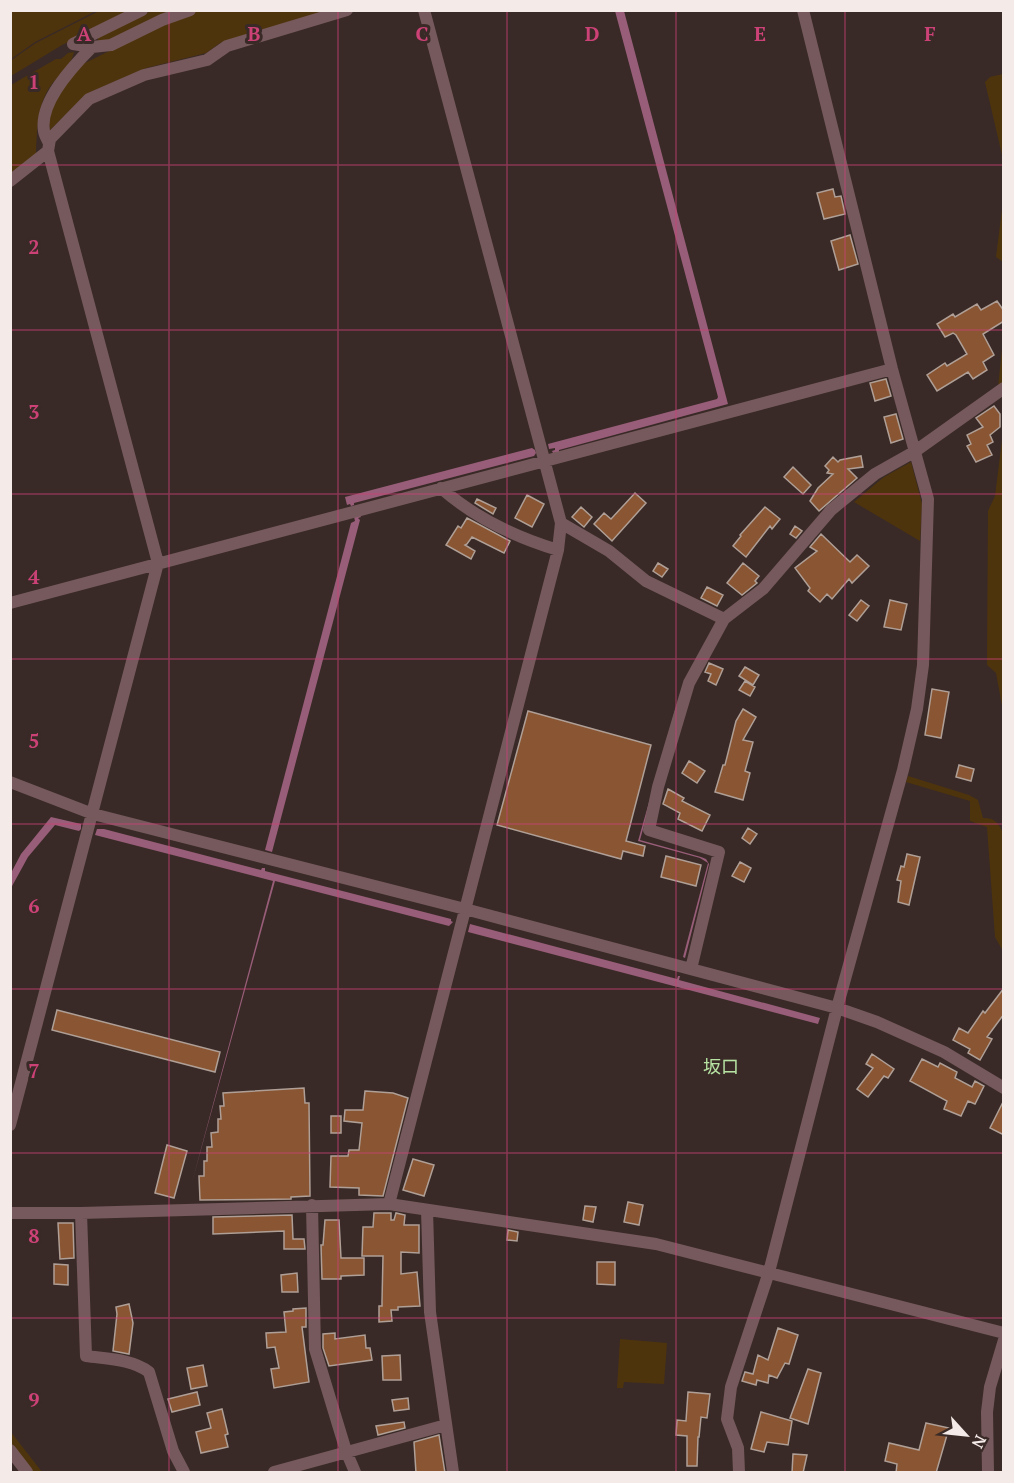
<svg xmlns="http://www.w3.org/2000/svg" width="1014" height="1483" font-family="'PT Serif','Noto Sans JP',serif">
<rect width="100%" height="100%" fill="#392a27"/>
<path fill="#4e340d" d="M11,10H96V11L35,42L11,59Z
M99,11H134L62,45L11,76L10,61L36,43Z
M151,11H175L103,42L98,41V38Z
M198,11H331L220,43L206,53L146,68L86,94L50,130L48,118L55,100L79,66L158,27Z
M74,52C71,67 57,76 49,88C37,107 37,132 36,154L11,176V85L56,59H61L68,53Z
M1003,74H1004L1003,159L985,82L990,77Z
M1003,202L1004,262H1003L996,257Z
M1003,340V382L1002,386L998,387Z
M1003,432V711L996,673L987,665L988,511L995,496Z
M911,462L922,504L920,541L854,502L884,477Z
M908,776L969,795L978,800L983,818C996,818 999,824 1004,835L1003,968V951L995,937L987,827L970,821V801L906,782Z
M620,1339L667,1343L664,1384L624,1382L623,1388H617Z
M10,1431L42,1472H33L11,1444Z"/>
<path fill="#985d78" d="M615,11H624L728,404L559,450V452L553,453L552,451L555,450V448L549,449L548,444L717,399L718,397Z
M532,448L535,450L536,453L534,456L354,503V505L351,506L350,504L347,505L345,497Z
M360,515L361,517L358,518L360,520L272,852L265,850L351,523L355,521L354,517Z
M680,693L640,840L701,857L706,859L709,864L685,958L683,957L708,863L700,858L638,841Z
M51,817L81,824V829L79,831L55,825L28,857L11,888V873L21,854Z
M97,829H104L261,870L262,868H265V871L451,919V921L453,922L449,926L275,881L191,1186L273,881L95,835Z
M470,924L677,979L678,976H680L679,980L820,1018L818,1024L468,932Z"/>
<path fill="#895532" stroke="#af9f96" stroke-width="1.5" d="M833,189L835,197L841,196L845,214L824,219L817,193Z
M850,235L858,264L839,270L831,241Z
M997,301L1004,311V321L983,334L994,355L983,362L987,370L973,379L968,372L937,391L927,375L945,363L947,366L967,354L956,335L953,333L945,337L937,324L953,314L955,317L977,304L981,310Z
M886,379L891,396L875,401L870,383Z
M994,406L1000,414V427L990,435L993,442L987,445L992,455L976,462L967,446L971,444L967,435L983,427L976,418Z
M896,414L903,439L891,443L884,417Z
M861,456L863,467L848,469L857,478L819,511L810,501L818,488L833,474L827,473L829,470L825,466L833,457L838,462L840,460Z
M793,467L811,485L803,494L784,477Z
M635,493L646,503L612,541L594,524L604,513L611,519Z
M527,495L544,504L532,527L515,518Z
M477,499L496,508L493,514L475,503Z
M581,507L592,517L584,527L572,517Z
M765,507L780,519L772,529L770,526L746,557L733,546L741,536L740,535Z
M467,518L510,541L504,553L472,537L467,544L465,545L475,551L471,559L446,545L458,526L461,528Z
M795,526L802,531L796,538L790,534Z
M821,534L850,562L857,555L869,566L852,583L849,579L832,599L827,594L820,602L808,591L810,588L795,568L817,551L810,547Z
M658,563L668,569L662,577L653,571Z
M743,563L759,576L755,581L757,583L742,595L727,583Z
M707,587L723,595L717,606L701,598Z
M861,600L869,606L857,621L849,615Z
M890,600L907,604L901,630L884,627Z
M709,663L723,669L716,685L708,681L711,674L705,672Z
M745,667L759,675L753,685L739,676Z
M745,681L755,687L750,696L739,690Z
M932,689L949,692L941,738L925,735Z
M743,709L756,717L743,740L753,742L745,771L750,773L743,800L715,792L723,765H725L736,721Z
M528,711L651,745L626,841L645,846L643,856L623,851L621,859L497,825Z
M689,761L705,771L697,783L682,773Z
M959,765L974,769L971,781L956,777Z
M668,789L684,798L682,801L710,815L702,831L678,819L680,813L663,804Z
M748,828L757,834L750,844L742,838Z
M907,854L920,857L909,905L898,902L901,881L897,880L901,866L904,867Z
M666,856L701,865L696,886L661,877Z
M740,862L751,868L744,882L732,876Z
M1004,988V1014L987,1037L992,1039L980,1060L968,1053L970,1049L953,1040L959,1028L968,1033L983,1011L985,1013Z
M57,1010L220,1052L215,1072L52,1030Z
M872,1054L894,1069L888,1078L884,1076L868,1097L857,1089L873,1068L866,1064Z
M922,1059L938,1067L940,1063L957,1072L955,1078L972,1087L975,1081L984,1086L975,1104L968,1101L961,1116L944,1109L947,1101L910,1081Z
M304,1088L305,1103H309L310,1196L291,1197V1199L200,1200L199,1176H204V1161H207V1147H212L211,1133L218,1132V1119H221L220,1106H224L223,1093Z
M365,1091L393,1093L408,1098L383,1196L359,1195V1188L330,1187L331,1156H348L349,1150H359L362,1123L344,1121L345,1110H363Z
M1004,1100V1135L990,1128Z
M331,1116H341V1133H331Z
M167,1145L187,1151L174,1198L155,1193Z
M413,1159L434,1165L424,1196L403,1190Z
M628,1202L643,1205L639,1225L624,1222Z
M585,1206L596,1207L593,1222L583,1220Z
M374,1213H391V1220H394L396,1213L405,1215L404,1225H419V1253L401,1252V1274L417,1272L420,1306L398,1307V1310H391L392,1321L379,1322V1306H382V1301L383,1256H362L363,1227H373Z
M292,1215L293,1239H304L305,1249H284V1231L213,1234V1217Z
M325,1220H339L341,1258H364V1275L341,1276V1279H322L321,1245H323Z
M58,1223H73L74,1258L60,1259Z
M508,1230L518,1232L517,1241L507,1240Z
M597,1262H615V1285L597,1284Z
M54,1264L68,1265V1285L54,1284Z
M297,1273L298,1292H282L281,1275Z
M129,1304L133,1323L129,1354L113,1351L117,1314L116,1307Z
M306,1308V1327H302L309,1382L274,1388L271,1369L279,1368L275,1347L267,1348L266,1333L286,1332L284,1312L293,1311V1309Z
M778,1328L798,1335L789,1364L785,1363L777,1378L769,1375L768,1383L757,1380L756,1385L742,1381L745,1372L753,1374L758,1355L768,1360Z
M335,1333V1339L365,1335L366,1348H370L372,1360L329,1366L323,1348V1334Z
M400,1355L401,1380H383L382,1356Z
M203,1365L207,1386L191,1389L187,1368Z
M808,1369L821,1373L808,1424L790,1418Z
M197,1392L200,1405L172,1412L168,1399Z
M688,1392L710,1394L707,1418L701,1417L699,1437H698L697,1466H687V1436L676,1435L677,1420L686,1421Z
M408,1398L409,1409L394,1411L392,1400Z
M222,1409L228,1434L225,1435L228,1447L201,1453L196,1432L211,1428L207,1413Z
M761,1412L792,1421L788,1445L767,1442L764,1452L751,1449Z
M404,1422L405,1428L378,1435L376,1426Z
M926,1423L949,1428L936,1473H896L897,1464L885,1461L889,1443L919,1450Z
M439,1435L445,1473H416L414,1442Z
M793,1454L807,1455L803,1473H792Z"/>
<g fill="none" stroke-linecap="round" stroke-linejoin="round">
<path stroke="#76595c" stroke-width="12" d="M73,44L92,47L111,45L162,20L190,10
M73,44L142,10
M49,144C48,140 44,135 44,131C39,102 73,66 92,47
M10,181L48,151
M441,488C475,518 515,537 558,550
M561,523L609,551L646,581L724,619
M10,603L892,369
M10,782L93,814L465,909L837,1008L877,1022L944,1052L1004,1088
M691,969L719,852L649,830L658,787L689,683L724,619L763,589L831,510L875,474L914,452L1004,388
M10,1125L158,563L48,151L50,139L89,99L144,75L207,60L227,46L347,10
M389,1204L558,550L561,523L424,10
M312,1205L315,1349L346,1451L355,1472
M427,1210L430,1312L453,1472
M10,1213H81L389,1204L656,1244L1004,1333
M81,1213L86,1356C107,1359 132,1359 149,1372L173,1451L184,1472
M10,1450L27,1472
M274,1472L446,1425
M739,1472L738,1448L727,1419L731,1387L769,1272L837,1008L903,770L917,709L923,665L928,499L892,369L803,10
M988,1472L987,1412L990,1387L1004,1340"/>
</g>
<path fill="none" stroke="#cc4277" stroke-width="1.5" stroke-opacity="0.55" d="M169,10V1472M338,10V1472M507,10V1472M676,10V1472M845,10V1472M10,165H1004M10,330H1004M10,494H1004M10,659H1004M10,824H1004M10,989H1004M10,1153H1004M10,1318H1004"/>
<g text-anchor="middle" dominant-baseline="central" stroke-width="6" stroke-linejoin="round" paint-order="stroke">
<g font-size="18" fill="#b7e4a3" stroke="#392a27">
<text x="721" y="1066">坂口</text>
</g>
</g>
<g font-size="20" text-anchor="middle" font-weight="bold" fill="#cc4277" stroke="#392a27" stroke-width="6" stroke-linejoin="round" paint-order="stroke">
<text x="84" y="41">A</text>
<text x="254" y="41">B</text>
<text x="422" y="41">C</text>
<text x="592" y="41">D</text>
<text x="760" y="41">E</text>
<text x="930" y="41">F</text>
<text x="34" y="89">1</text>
<text x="34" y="254">2</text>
<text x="34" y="419">3</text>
<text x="34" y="584">4</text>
<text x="34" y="748">5</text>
<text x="34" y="913">6</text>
<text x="34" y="1078">7</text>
<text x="34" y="1243">8</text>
<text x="34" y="1407">9</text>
</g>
<rect width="1014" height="1483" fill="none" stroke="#f4eae7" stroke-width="24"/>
<g transform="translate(966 1435) rotate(117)" stroke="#392a27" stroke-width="4.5" paint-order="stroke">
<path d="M0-4.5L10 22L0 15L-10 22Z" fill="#f4eae7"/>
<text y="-9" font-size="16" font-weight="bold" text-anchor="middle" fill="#f4eae7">N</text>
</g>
</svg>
